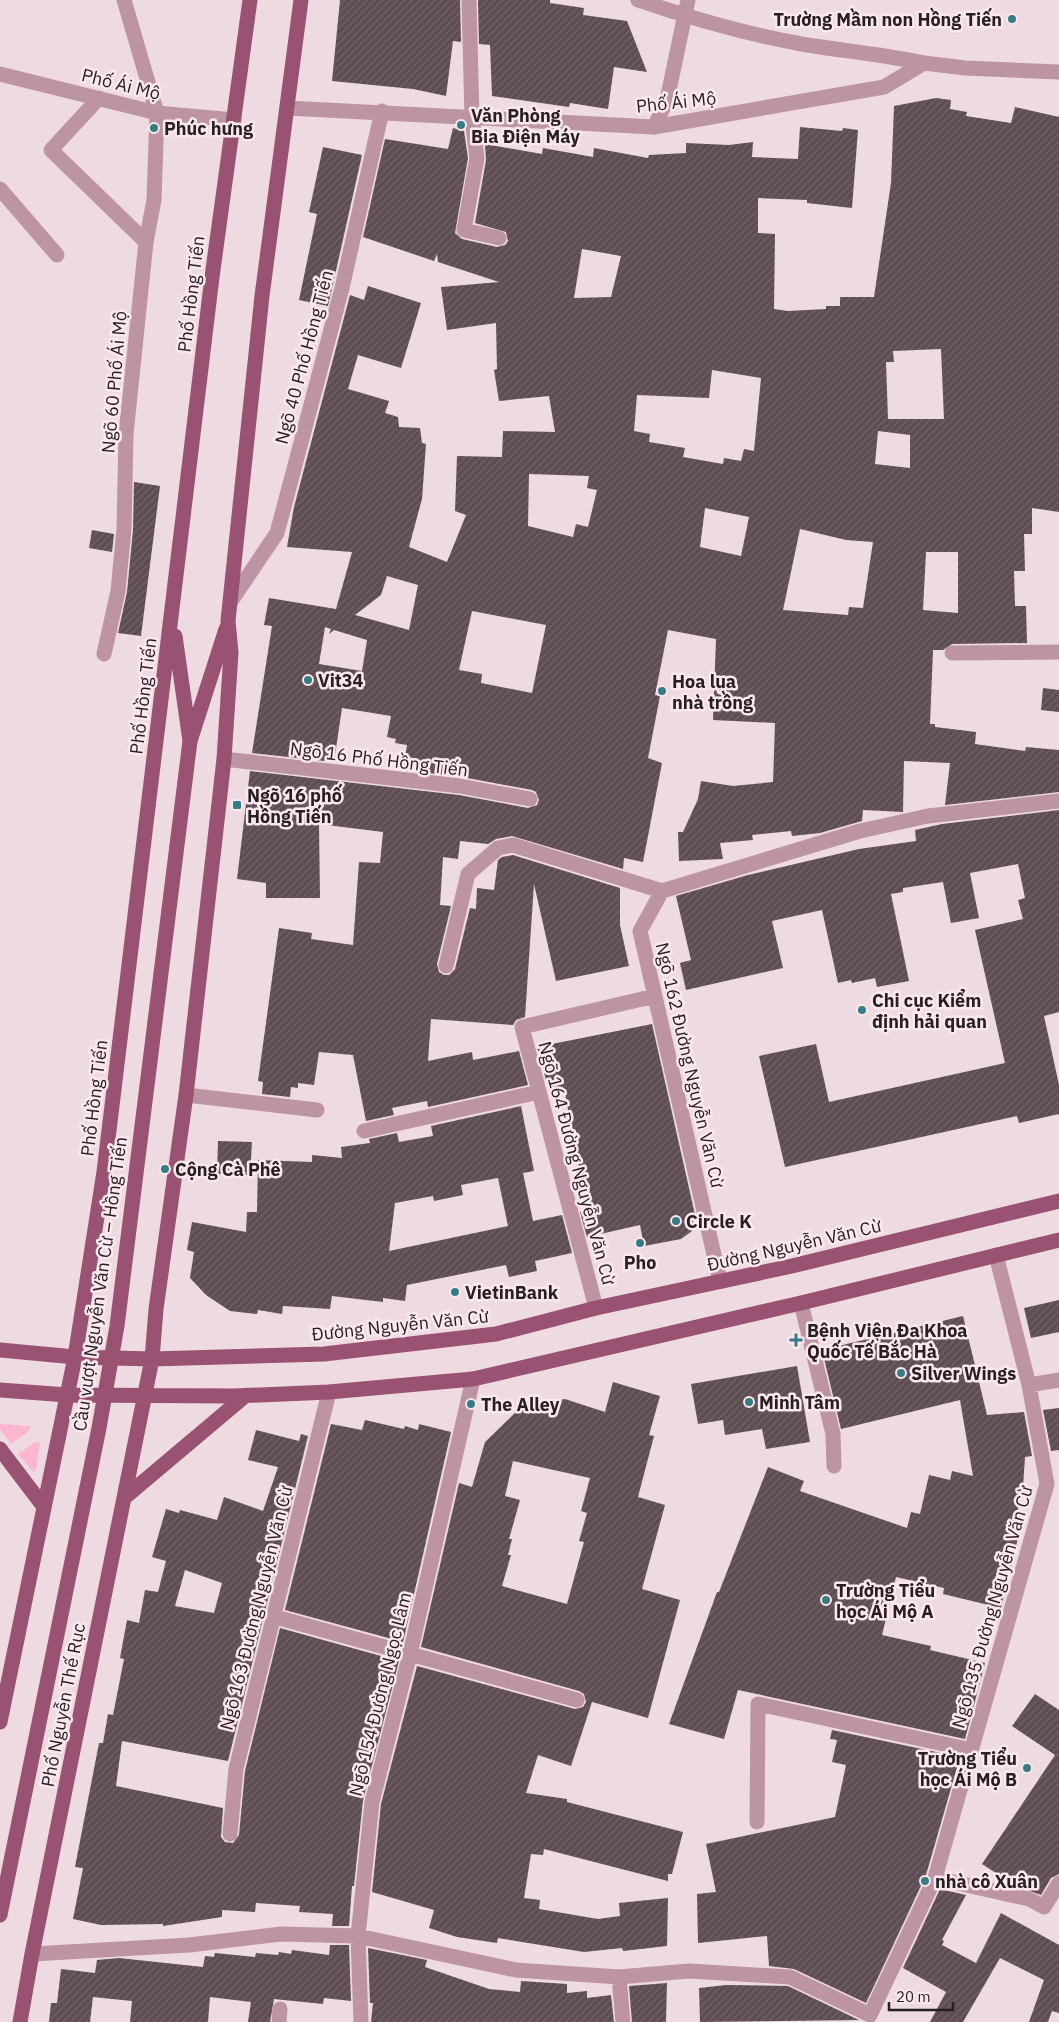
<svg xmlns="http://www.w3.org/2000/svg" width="1059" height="2022" font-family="'IBM Plex Sans',sans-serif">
<defs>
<pattern id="building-hatch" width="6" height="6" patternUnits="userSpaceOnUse" patternTransform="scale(1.25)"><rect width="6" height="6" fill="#5e4d53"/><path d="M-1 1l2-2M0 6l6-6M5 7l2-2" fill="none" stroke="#716368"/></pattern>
</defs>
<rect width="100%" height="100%" fill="#eedae1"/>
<path fill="#fcb6d1" d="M0,1424L31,1426L29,1431L11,1444L0,1429Z
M35,1442L40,1443L36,1470L33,1472L18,1454Z"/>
<path fill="url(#building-hatch)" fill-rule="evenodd" d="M340,0H460L461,42L453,41L446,96L413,89L332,81Z
M478,0H550V3L584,8L583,15L627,21L647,72L614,67L608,109L570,103L569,107L492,96L490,45L479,44Z
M936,98L951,100L950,109L967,112L966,116L1011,123L1015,107L1059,117V512L1032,508V534H1024L1025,571H1014L1015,606H1026L1027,643L952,644L943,650H933L930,724H935V727L976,732L975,744L1025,751L1026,747L1059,750V792L945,805L950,763L904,761L903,812L863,810L862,821L820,833L792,836L791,831L752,835L753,840L720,843L723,859L679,861L678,832H683L698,799L701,781L733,786L773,782L775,723L713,720L716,639L668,630L655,695L660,696L648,758L662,763L643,862L624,858L623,869L512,836L496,839L488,844L460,841L458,859L443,857L440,905L451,906L437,964L439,972L444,975H449L455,969L470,908L476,909L477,888L494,890L498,860L502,857L513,855L620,888V925L629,966L556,981L534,884L525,1017L516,1020L513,1025L431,1019L428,1061L472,1052L473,1060L519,1051L528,1085L428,1107L427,1101L392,1108L394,1115L366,1121L353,1055L319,1052L314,1085L298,1083V1088L291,1087L290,1097L262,1094L263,1082L258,1081L279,928L312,933L311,939L353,945L359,862L380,863L383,832L319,824L320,898H266V883L237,879L250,771L459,795L528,808L537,805L539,800L536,792L532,790L462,777L403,770L407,745L395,743L396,739L387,737L391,716L342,708L334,762L252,753L272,626L264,625L269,598L336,609L352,552L287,547L294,507L350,295L364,300L368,286L421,303L401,368L358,355L348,389L389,401L385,413L398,417L399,427L420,428L422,443L426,444L422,499L409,547L447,562L466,515L455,511L457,456L502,457L503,431L555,432L549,396L499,401L494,370L497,369L496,323L447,330L441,287L499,282L438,262L437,254L434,261L363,237L385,139L448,149L453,128L464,131L468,158L455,233L462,239L497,247L505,245L508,241L506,232L475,223L486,160L485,144L542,154L543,148L593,157L594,148L648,158L649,155L686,153V143L729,145L753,142L752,157L798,159L800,127L842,131L843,128L858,130L852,208L807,203V200L758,198V233L775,234L774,309L788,311L826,309V306H840V297H874L891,183L894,106ZM582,249L621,256L611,297L574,298ZM941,349L944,419H888L886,362H894L893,351ZM712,370L761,378L754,451L744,449L741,461L724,458L723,464L683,457L685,448L649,442L650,434L634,431L637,395L709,398ZM878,431L910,435V468L875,464ZM529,474L589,476L587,488L597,490L588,527L576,524L573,537L528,526ZM705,508L749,517L741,556L700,547ZM800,529L846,540L873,542L863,608L849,607L848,615L783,610ZM926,552H958V613L923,610ZM387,576L418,585L409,630L355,615L381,595ZM472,611L546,625L532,693L481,683L482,674L459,670ZM325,627L331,629L329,634L334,630L367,640L362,671L319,664Z
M323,147L362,155L328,306L299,300L317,214L309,212Z
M134,482L160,486L141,636L118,633L127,592L133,530Z
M92,530L114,534L112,552L89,548Z
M1043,688L1059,690V712L1041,710Z
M1059,810V1012L1044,1016L1059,1085V1114L1019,1123L1017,1116L785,1167L759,1056L816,1044L829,1102L1005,1063L975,930L1023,919L1018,900L1025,898L1018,864L970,873L979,918L951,923L943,882L903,888V892L891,894L909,981L877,987L875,978L852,983L851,980L838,983L822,910L772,921L783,968L686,990L680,963L691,960L676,896L748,875L859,849L916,841L915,830L942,824Z
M652,1024L696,1219L692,1231L681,1239L644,1246L640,1225L587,1237L580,1212L589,1210L575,1149L572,1150L566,1126L571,1125L564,1088L549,1091L537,1047Z
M521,1106L534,1171L523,1173L533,1221L562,1215L572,1253L535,1261L537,1271L509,1277L506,1265L407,1285L405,1301L383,1298V1302L332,1296L330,1309L283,1306L282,1314L258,1310L257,1314L230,1311L206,1295L190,1278L194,1252L187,1250L192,1222L246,1232L247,1212H257L258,1160L312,1162V1155L342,1158L341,1147L370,1143L369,1139L397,1133L399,1142L433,1136L431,1126ZM498,1178L508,1226L389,1251L395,1203L433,1196L434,1201L463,1195L461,1185Z
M218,1141L252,1142L250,1175L217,1174Z
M1059,1300V1332L1031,1338L1024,1308Z
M963,1316L987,1415L1024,1412L1032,1456L1025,1457L1023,1487L1012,1536L1018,1538L1001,1608L943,1594L944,1588L896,1577L882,1635L931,1646L930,1650L985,1663L965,1739L738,1690L724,1739L669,1724L717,1592H719L768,1467L804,1481L800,1491L907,1528L911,1512L920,1514L929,1475L950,1480L952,1471L973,1476L960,1400L841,1429L822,1350Z
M797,1366L810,1442L766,1449L762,1429L725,1435L723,1420L698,1424L691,1384Z
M613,1382L660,1396L649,1435L654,1436L638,1497L665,1505L642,1589L680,1600L648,1718L592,1702L571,1766L538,1755L526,1793L567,1799V1802L683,1832L672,1874H668V1881L544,1849L543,1855L531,1854L524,1898L540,1900L539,1909L598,1919L620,1916L619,1903L668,1898L667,1946L623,1951L622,1948L584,1952L498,1938L497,1943L457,1937L429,1928L434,1910L372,1892L381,1804L417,1666L575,1709L583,1707L586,1702L584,1694L579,1691L421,1647L459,1483L472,1487L485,1442L521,1407L565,1399L605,1412ZM513,1461L590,1478L581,1511L587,1513L579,1541L584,1542L567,1604L502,1586L511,1555H508L512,1539H509L520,1500L505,1496Z
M1059,1408V1450L1051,1451L1043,1410Z
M365,1420L404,1429L405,1426L418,1430L419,1424L451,1432L403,1642L285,1610L331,1424L362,1430Z
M256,1430L299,1441L301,1434L308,1436L228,1761L122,1741L116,1786L223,1808L221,1837L225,1842L233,1843L239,1835L245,1771L280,1628L399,1661L363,1800L354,1886H352L349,1926H332L333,1914L299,1912L300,1906L256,1903L255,1912L222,1910V1917L163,1926V1924L101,1925L73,1919L83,1868L75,1867L99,1743H103L108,1714L113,1715L124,1659L120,1658L127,1620L139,1623L145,1590L158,1592L166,1561L152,1557L166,1509L179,1513L180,1510L217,1520L224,1497L263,1511L278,1467L248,1460ZM185,1570L222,1583L214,1613L175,1606Z
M1035,1694L1059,1710V1874L1051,1878L1041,1895L1016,1886L982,1864L1055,1755L1012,1726Z
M832,1730L960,1757L926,1875L866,2003L794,1969L769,1966L767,1936L698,1943L697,1894L716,1892L706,1844L835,1817L846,1765L832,1762L837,1740L830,1739Z
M940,1889L966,1895L942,1940L944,1941L942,1945L976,1963L1001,1913L1059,1945V2013L1052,2011L1048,2022H1029L1044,1980L1000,1958L963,2022H930L946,1992L903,1968Z
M330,1945H349L351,2001L324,1998L323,2004L274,1999L270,2022H248L251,2002L210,1997L208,2022H130L132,2001L93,1997L90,2022H49L51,2003H57L61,1969L95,1973L97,1960L119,1958L203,1967L205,1956L214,1957L215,1953L255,1957L256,1953L278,1955L279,1952L291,1954L292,1950L329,1955Z
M368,1948L427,1960L425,1967L489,1989L520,1992L521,1981L567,1984V1993L587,1991V1998L611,1995L614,2022H371L373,2003H370Z
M667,1983L666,2022H632L629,1986Z
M726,1985L788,1986L859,2020L700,2022L699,1988Z"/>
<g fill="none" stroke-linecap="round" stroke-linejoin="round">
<path stroke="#bd94a3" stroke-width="15" d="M469,0L472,118L477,158L464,230L499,238
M0,74L157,113L234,120
M99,98L51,150L146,242
M654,127L667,100L688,0
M0,189L57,255
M231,601L277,533L342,288L382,111
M952,653L1059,652
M104,654L118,591L124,529L126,434L146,242L154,200L157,113L124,0
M224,759L460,786L530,799
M662,891L640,931L720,1281
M446,966L468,874L498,848L513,845L662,891L860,831L928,816L1059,801
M186,1095L317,1110
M364,1131L539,1092
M801,1303L833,1434L834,1466
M596,1308L522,1027L655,996
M1029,1385L1059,1380
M272,1616L577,1700
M757,1822L758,1704L972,1750
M230,1834L236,1769L329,1392
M935,1878L1029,1899L1044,1907L1059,1883
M32,1954L189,1945L281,1934L358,1936L516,1970L619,1977L689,1971L790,1977L870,2015L935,1878L1047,1484L1029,1385L996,1255
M619,1977L623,2022
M279,2022L280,2009
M361,2022L358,1936L372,1802L410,1654L473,1379"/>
<path stroke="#bd94a3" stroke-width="15" d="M638,0C693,19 750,35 807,45C846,51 885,55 924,63
M287,108L654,127L884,87L924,63L965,68L1059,72"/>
<path stroke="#995271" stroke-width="15" d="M175,636L190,741
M191,738L226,629
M0,1350L75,1357L152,1359L324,1354L496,1334L596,1308L792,1266L1059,1201
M0,1390L67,1395L235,1396L329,1392L473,1379L801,1303L1059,1240
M0,1449L44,1507
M124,1498L245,1396
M0,1722L75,1357L104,1172L212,277L250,0
M20,2022L32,1954L152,1359L156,1309L186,1095L224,759L231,653L228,621L262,296L301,0"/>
<path stroke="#995271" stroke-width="15" d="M0,1915L99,1428L117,1326L190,741"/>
</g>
<g fill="#357d84" stroke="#fbe7ee" stroke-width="2">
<circle cx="1012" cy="19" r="5"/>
<circle cx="461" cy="125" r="5"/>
<circle cx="154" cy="128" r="5"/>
<circle cx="308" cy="680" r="5"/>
<circle cx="662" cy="691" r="5"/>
<rect x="232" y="800" width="10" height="10" rx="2.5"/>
<circle cx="862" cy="1010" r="5"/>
<circle cx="165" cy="1169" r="5"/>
<circle cx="676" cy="1221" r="5"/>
<circle cx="640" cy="1243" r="5"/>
<circle cx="455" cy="1292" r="5"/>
<path d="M793.5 1332.5h5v5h5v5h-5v5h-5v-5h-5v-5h5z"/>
<circle cx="901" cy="1373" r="5"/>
<circle cx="749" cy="1402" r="5"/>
<circle cx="471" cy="1404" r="5"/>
<circle cx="826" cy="1600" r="5"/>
<circle cx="1027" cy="1768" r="5"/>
<circle cx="925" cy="1881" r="5"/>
</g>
<g text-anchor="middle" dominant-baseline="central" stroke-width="5" stroke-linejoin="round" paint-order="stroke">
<g font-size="18" font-weight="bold" fill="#272023" stroke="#fbe7ee" text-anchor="start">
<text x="1002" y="19" text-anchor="end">Trường Mầm non Hồng Tiến</text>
<text x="471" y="115">Văn Phòng<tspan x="471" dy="21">Bia Điện Máy</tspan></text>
<text x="164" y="128">Phúc hưng</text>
<text x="318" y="680">Vit34</text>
<text x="672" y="681">Hoa lụa<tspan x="672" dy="21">nhà trồng</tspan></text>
<text x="247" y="795">Ngõ 16 phố<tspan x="247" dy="21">Hồng Tiến</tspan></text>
<text x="872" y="1000">Chi cục Kiểm<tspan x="872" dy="21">định hải quan</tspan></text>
<text x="175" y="1169">Cộng Cà Phê</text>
<text x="686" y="1221">Circle K</text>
<text x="640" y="1262" text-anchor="middle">Pho</text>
<text x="465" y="1292">VietinBank</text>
<text x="807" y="1330">Bệnh Viện Đa Khoa<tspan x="807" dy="21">Quốc Tế Bắc Hà</tspan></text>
<text x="911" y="1373">Silver Wings</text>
<text x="759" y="1402">Minh Tâm</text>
<text x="481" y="1404">The Alley</text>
<text x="836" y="1590">Trường Tiểu<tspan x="836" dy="21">học Ái Mộ A</tspan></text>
<text x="1017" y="1758" text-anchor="end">Trường Tiểu<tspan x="1017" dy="21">học Ái Mộ B</tspan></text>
<text x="935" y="1881">nhà cô Xuân</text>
</g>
<g font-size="18" fill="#272023" stroke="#fbe7ee">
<text transform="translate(121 84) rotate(14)">Phố Ái Mộ</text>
<text transform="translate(676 102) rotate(-6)">Phố Ái Mộ</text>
<text transform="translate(191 294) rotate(-83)">Phố Hồng Tiến</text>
<text transform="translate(304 357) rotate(-75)">Ngõ 40 Phố Hồng Tiến</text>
<text transform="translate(114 382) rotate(-85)">Ngõ 60 Phố Ái Mộ</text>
<text transform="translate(143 696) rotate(-83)">Phố Hồng Tiến</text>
<text transform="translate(379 759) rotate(7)">Ngõ 16 Phố Hồng Tiến</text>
<text transform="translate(690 1065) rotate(77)">Ngõ 162 Đường Nguyễn Văn Cừ</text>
<text transform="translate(94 1098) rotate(-83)">Phố Hồng Tiến</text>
<text transform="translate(577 1163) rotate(75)">Ngõ 164 Đường Nguyễn Văn Cừ</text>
<text transform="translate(794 1245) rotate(-13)">Đường Nguyễn Văn Cừ</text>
<text transform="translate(100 1284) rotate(-82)">Cầu vượt Nguyễn Văn Cừ – Hồng Tiến</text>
<text transform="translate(400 1325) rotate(-6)">Đường Nguyễn Văn Cừ</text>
<text transform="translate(992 1607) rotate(-74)">Ngõ 135 Đường Nguyễn Văn Cừ</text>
<text transform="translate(256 1608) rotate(-76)">Ngõ 163 Đường Nguyễn Văn Cừ</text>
<text transform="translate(380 1694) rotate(-76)">Ngõ 154 Đường Ngọc Lâm</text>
<text transform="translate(63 1705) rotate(-79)">Phố Nguyễn Thế Rục</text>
</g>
</g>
<path d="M889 2002v8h64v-8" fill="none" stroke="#272023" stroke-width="2.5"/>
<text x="896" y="2002" font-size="15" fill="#272023" stroke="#fbe7ee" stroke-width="4" paint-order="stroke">20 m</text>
</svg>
